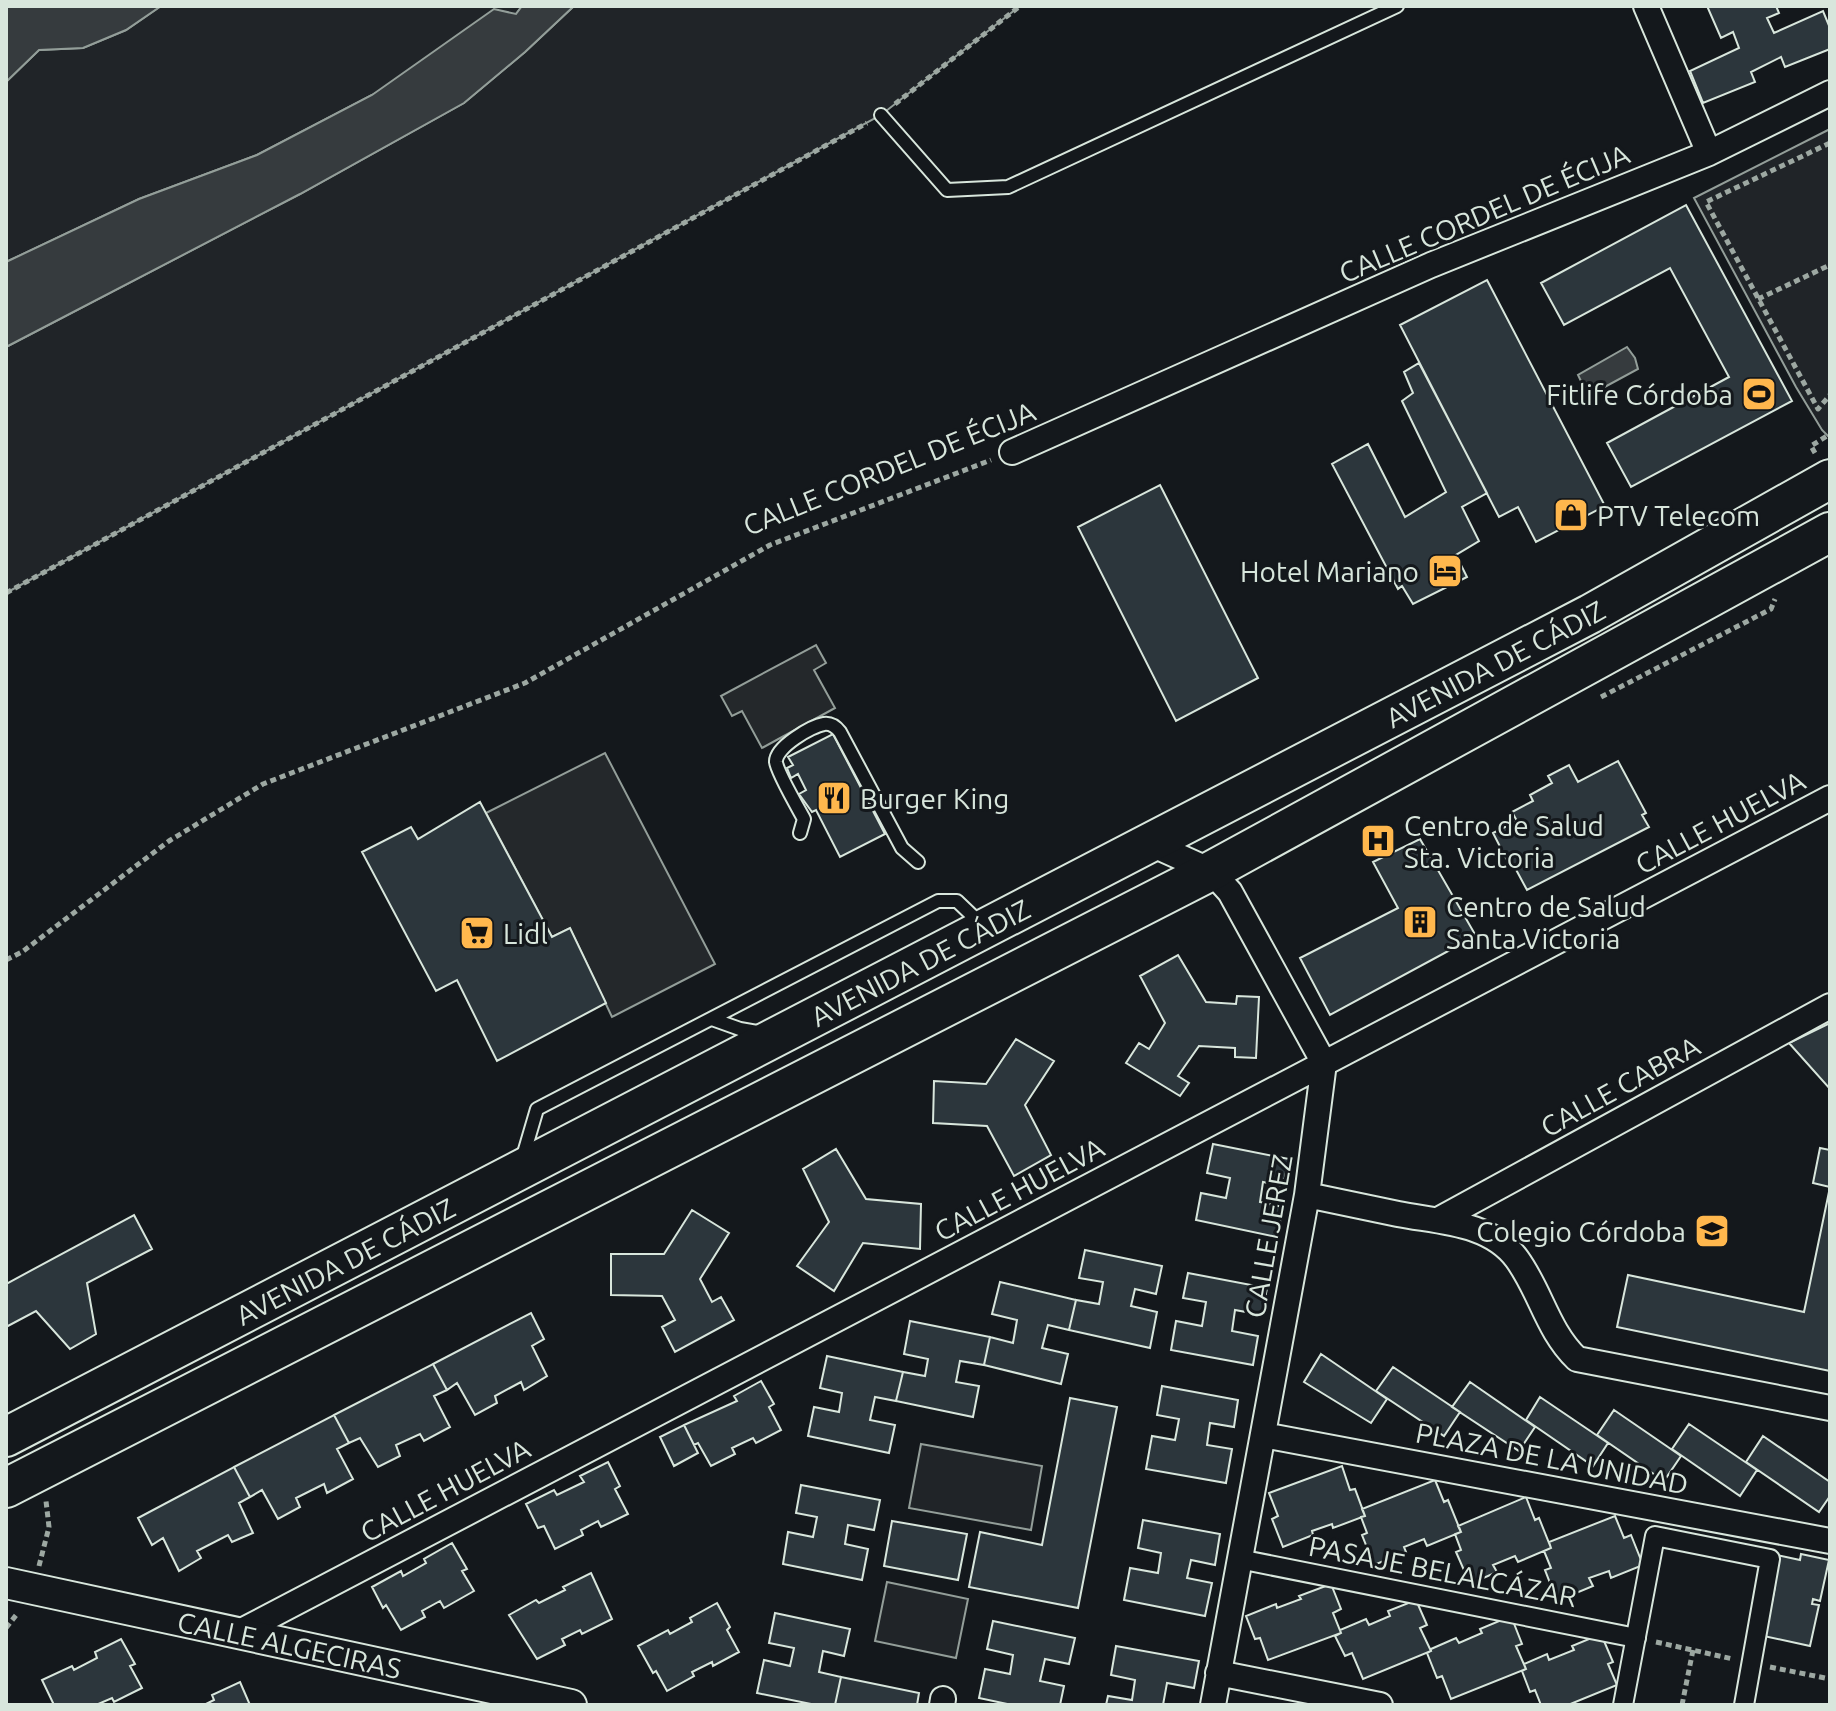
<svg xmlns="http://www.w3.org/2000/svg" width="1836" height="1711" font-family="Ubuntu,sans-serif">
<rect width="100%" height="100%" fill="#14181c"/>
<path fill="#202428" stroke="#939e99" stroke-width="2" d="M161,6H522L516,14L372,95L257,155L139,199L6,262V82L39,50L83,48L126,30Z
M574,6H1020L881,115L6,593V347L300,194L464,103L525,52Z
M1830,129V438L1822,430L1796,387L1694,198Z
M921,1444L1042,1466L1031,1530L909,1508Z
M887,1582L968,1599L956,1658L875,1641Z"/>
<path fill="#24282b" stroke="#939e99" stroke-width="2" d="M816,645L826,663L814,670L835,708L762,748L742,711L732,716L721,696Z
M605,753L715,964L612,1017L570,928L552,937L486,813Z"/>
<path fill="#363b3e" stroke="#939e99" stroke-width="2" d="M6,6H161L126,30L83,48L39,50L6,82Z
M522,6H574L525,52L464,103L300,194L6,347V262L139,199L257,155L372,95L494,9L516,14Z
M1627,347L1635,358L1638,369L1588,396L1578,375Z"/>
<path fill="#2c363c" stroke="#d8e6dc" stroke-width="2" d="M1707,6H1776L1779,13L1767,18L1774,33L1823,11L1830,28V49L1785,67L1781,57L1751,72L1755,82L1703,103L1690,71L1739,48L1733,32L1721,38Z
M1686,205L1792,401L1631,487L1607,443L1729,377L1670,268L1564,325L1541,283Z
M1487,280L1605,506L1536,542L1518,507L1499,517L1400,325Z
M1419,363L1487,493L1462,507L1479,541L1456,555L1467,577L1413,604L1402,586L1398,589L1332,464L1368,444L1405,517L1446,492L1402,401L1413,393L1404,372Z
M1160,485L1258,678L1176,721L1078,527Z
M833,734L885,834L840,857L816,810L812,812L799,794L806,790L798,774L791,778L787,768L793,765L788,757Z
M1618,761L1646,813L1642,815L1649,827L1527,890L1513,864L1510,866L1493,833L1517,821L1512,812L1533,801L1530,795L1552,783L1548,776L1569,765L1578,782Z
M480,802L552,937L570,928L606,1003L497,1061L457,980L436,991L362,852L411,827L418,839Z
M1420,839L1476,936L1330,1015L1300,958L1398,908L1373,862Z
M1178,955L1206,1002L1236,1004L1237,996L1259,997L1256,1058L1235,1057V1048L1199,1046L1178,1076L1189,1083L1180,1096L1126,1063L1139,1043L1149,1049L1165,1023L1140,976Z
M1830,1023V1089L1789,1043Z
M1016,1039L1054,1061L1025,1105L1051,1155L1014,1176L987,1126L933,1123L934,1081L986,1084Z
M1213,1144L1289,1159L1283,1186L1263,1182L1260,1202L1283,1207L1277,1237L1196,1220L1201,1193L1226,1198L1230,1178L1207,1173Z
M1820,1148L1830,1150V1371L1617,1327L1628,1275L1804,1312L1830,1187L1813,1183Z
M836,1149L866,1199L921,1204L920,1249L863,1243L834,1291L797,1266L829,1222L803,1169Z
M692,1210L729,1233L700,1279L712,1302L721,1297L734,1320L675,1352L662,1327L675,1320L662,1296L611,1295V1254H664Z
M134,1215L152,1249L87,1283L96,1334L70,1349L36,1311L6,1327V1284Z
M1085,1250L1162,1266L1156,1294L1135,1289L1131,1306L1157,1312L1150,1348L1069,1330L1076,1300L1099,1304L1103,1282L1079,1278Z
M1188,1273L1267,1288L1262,1315L1235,1310L1232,1331L1258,1336L1253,1365L1171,1350L1176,1321L1202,1326L1206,1302L1183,1298Z
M1000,1282L1076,1300L1069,1330L1048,1325L1042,1348L1068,1354L1061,1384L984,1365L990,1337L1013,1343L1017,1320L992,1314Z
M531,1313L544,1339L532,1346L547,1376L524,1390L521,1382L495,1396L497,1403L475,1415L457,1383L447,1390L433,1364Z
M910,1321L990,1337L984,1365L960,1361L956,1382L979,1386L973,1417L896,1401L903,1372L925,1376L928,1359L904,1354Z
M1321,1354L1387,1399L1371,1423L1304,1382Z
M827,1356L903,1372L896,1401L875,1397L870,1420L895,1425L889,1453L808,1436L814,1407L839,1412L842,1393L820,1388Z
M433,1364L447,1390L434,1396L450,1427L424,1441L420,1434L396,1445L400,1456L378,1467L360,1438L349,1443L334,1415Z
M1393,1367L1460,1412L1444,1436L1376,1391Z
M761,1381L774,1404L769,1407L781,1430L756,1443L753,1438L732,1448L735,1454L711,1466L698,1443L694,1445L684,1425L737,1401L734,1396Z
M1470,1382L1535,1427L1519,1451L1452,1407Z
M1162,1386L1238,1400L1234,1427L1210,1423L1207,1445L1232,1449L1226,1483L1146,1469L1152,1436L1175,1440L1179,1419L1157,1415Z
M1540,1397L1608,1443L1593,1466L1526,1420Z
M1070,1398L1117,1407L1078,1608L969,1587L980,1532L1042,1545Z
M1614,1410L1681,1456L1664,1481L1597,1435Z
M334,1415L349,1443L337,1449L353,1479L327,1493L324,1484L296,1498L300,1507L278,1519L262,1490L250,1497L234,1467Z
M1689,1424L1757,1470L1740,1496L1672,1449Z
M684,1425L698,1453L674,1466L660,1437Z
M1763,1436L1830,1482V1496L1819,1512L1746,1462Z
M608,1462L620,1486L615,1489L628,1514L601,1527L598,1521L581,1530L583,1535L555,1549L544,1526L538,1528L526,1504L554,1490L557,1495L584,1482L580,1476Z
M1342,1466L1350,1490L1355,1489L1365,1516L1333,1528L1332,1524L1312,1531L1313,1535L1283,1547L1272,1519L1278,1516L1269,1493Z
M234,1467L250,1497L239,1503L253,1533L232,1542L228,1535L197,1551L201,1558L179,1571L163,1538L152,1545L138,1518Z
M1435,1480L1444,1502L1448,1500L1461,1532L1427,1546L1424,1539L1404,1547L1406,1552L1374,1565L1362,1535L1367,1533L1361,1517L1365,1516L1362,1509Z
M801,1485L880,1500L874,1530L848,1525L845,1544L868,1549L862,1580L783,1564L788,1532L813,1537L817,1517L796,1513Z
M1526,1497L1535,1520L1539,1518L1551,1548L1518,1562L1515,1556L1493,1565L1497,1572L1470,1584L1456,1552L1461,1550L1455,1534L1461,1532L1458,1526Z
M1615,1516L1624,1538L1631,1535L1643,1565L1611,1578L1609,1571L1589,1578L1593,1586L1557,1601L1545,1570L1551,1568L1544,1551L1551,1548L1549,1542Z
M1143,1520L1220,1534L1215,1565L1191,1560L1187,1578L1212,1583L1205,1616L1124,1600L1130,1568L1158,1573L1161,1553L1138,1548Z
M892,1521L967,1534L958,1580L884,1566Z
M452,1543L467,1569L462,1571L474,1591L444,1608L440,1601L422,1611L425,1617L401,1630L386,1605L383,1608L372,1587L401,1571L403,1576L426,1563L424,1559Z
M1801,1554L1829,1560L1820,1601L1813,1599L1812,1604L1819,1605L1810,1646L1759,1635L1766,1601L1772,1602L1775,1586L1770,1584L1777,1555L1800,1560Z
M591,1573L612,1619L582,1634L580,1630L562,1639L565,1645L537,1659L509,1615L536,1600L539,1603L565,1590L563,1587Z
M1331,1584L1341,1609L1333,1613L1341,1633L1268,1660L1260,1638L1255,1639L1246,1616L1276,1604L1277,1608L1301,1599L1299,1596Z
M1416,1600L1427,1625L1420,1628L1431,1651L1363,1679L1352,1653L1345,1656L1335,1636L1341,1633L1340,1630L1366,1619L1369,1625L1390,1616L1388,1611Z
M717,1603L730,1627L727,1630L739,1652L713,1666L712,1662L692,1672L694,1676L667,1691L656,1671L653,1673L638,1646L668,1630L670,1634L692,1622L690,1618Z
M775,1613L850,1629L844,1656L823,1651L819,1672L841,1677L835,1705H816L757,1693L764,1660L790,1666L794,1648L769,1643Z
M1511,1616L1522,1644L1516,1646L1526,1669L1451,1699L1442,1676L1437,1678L1427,1653L1431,1651V1649L1456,1638L1459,1643L1482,1633L1480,1629Z
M993,1621L1075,1638L1069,1664L1045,1659L1040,1681L1064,1686L1060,1705H1012L979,1698L985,1669L1010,1674L1013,1655L987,1649Z
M1601,1634L1613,1662L1608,1664L1617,1685L1568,1705H1541L1535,1690L1530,1692L1522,1671L1526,1669L1524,1664L1547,1654L1549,1660L1574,1650L1572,1646Z
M121,1639L135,1664L130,1666L142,1688L114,1702L112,1698L96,1705H54L42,1680L72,1666L74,1670L97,1658L95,1652Z
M1116,1646L1199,1661L1194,1688L1167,1683L1163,1705H1106L1108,1696L1132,1700L1135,1680L1111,1675Z
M841,1677L919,1693L917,1705H835Z
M240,1682L250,1705H204L214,1700L212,1695Z"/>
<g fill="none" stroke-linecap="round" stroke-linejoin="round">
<g stroke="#d8e6dc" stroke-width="16">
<path id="service" d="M881,115L947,190L1008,187L1397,6
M800,833L804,819C798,808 777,772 776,762C775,747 812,726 824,724C831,723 836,727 840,732L902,848L918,862
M712,1019L740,1029L763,1033
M522,1160L537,1109L938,901H957L981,924"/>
</g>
<g stroke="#d8e6dc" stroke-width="22">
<path id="pedestrian" d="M1239,1559L1636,1638
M1623,1705L1655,1536L1770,1559L1744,1705"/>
</g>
<g stroke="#d8e6dc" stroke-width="28">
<path id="minor" d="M1646,6L1709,153
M1012,452L1431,265L1709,153L1830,93
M1149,843L1211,871L1230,892L1324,1063L1307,1195L1213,1705
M1307,1195C1337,1201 1368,1208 1398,1214C1439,1222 1490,1222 1517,1259C1541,1292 1547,1330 1577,1359L1830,1408
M1438,1220L1830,1006
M1263,1435L1830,1541
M236,1634L1830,798
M1218,1673L1380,1705
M942,1705L943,1699"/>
</g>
<g stroke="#d8e6dc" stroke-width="34">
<g id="tertiary">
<path id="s1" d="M6,1583L571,1705"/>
</g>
</g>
<g stroke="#d8e6dc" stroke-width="42">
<g id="primary">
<path id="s2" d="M6,1437L1590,614L1830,479"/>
<path d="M6,1488L1211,871L1830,532"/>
</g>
</g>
<path stroke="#9da8a2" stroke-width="5" stroke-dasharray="6 4" stroke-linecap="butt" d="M895,104L1020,6
M1830,143L1706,202L1818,409L1830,395
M1758,299L1830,265
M1815,453L1811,446L1830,434
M6,593L867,123
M1601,697L1771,609L1775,599
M6,960L22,952L169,841L263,784L525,683L770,545L991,460
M39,1566L49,1527L46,1501
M6,1628L17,1614
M1656,1642L1733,1659
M1770,1667L1830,1679
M1682,1705L1693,1650"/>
<use href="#service" stroke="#14181c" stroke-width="12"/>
<use href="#pedestrian" stroke="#14181c" stroke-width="18"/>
<use href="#minor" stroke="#14181c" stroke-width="24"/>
<use href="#tertiary" stroke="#14181c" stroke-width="30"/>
<use href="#primary" stroke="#14181c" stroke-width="38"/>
</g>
<defs>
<g id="stadium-square" transform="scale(1.8)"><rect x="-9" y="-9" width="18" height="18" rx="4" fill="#ffb74d" stroke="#14181c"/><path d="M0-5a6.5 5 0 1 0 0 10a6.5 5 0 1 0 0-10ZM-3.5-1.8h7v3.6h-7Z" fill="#111"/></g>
<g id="shop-square" transform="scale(1.8)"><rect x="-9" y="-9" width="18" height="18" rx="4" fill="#ffb74d" stroke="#14181c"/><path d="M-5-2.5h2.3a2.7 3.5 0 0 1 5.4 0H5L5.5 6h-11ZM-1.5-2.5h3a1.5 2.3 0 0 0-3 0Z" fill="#111"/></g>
<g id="hotel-square" transform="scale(1.8)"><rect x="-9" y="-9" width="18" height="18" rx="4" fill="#ffb74d" stroke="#14181c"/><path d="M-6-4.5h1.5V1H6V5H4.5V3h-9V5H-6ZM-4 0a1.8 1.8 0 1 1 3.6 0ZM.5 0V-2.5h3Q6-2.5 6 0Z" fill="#111"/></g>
<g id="restaurant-square" transform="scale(1.8)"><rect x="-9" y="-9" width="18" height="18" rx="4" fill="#ffb74d" stroke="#14181c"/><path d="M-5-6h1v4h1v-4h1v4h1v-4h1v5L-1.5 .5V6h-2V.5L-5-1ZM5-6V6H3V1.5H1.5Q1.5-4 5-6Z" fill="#111"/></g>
<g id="hospital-square" transform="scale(1.8)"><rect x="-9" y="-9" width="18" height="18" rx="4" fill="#ffb74d" stroke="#14181c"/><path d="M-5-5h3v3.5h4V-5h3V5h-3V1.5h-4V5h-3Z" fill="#111"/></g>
<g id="building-square" transform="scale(1.8)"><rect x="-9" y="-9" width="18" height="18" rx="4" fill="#ffb74d" stroke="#14181c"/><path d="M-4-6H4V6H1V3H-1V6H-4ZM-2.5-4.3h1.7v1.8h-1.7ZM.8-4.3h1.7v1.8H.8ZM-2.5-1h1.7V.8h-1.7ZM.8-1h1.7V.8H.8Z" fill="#111"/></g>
<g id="supermarket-square" transform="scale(1.8)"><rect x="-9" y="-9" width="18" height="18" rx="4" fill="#ffb74d" stroke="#14181c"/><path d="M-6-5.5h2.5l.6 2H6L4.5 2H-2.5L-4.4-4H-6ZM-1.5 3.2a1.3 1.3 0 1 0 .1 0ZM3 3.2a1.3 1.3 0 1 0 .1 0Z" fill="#111"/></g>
<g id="school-square" transform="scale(1.8)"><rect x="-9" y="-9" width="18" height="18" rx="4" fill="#ffb74d" stroke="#14181c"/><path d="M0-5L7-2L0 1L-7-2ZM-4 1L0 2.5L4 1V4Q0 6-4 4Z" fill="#111"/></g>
</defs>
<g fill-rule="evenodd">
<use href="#stadium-square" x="1759" y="394"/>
<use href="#shop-square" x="1571" y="515"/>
<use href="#hotel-square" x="1445" y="571"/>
<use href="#restaurant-square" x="834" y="798"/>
<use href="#hospital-square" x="1378" y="841"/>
<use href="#building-square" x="1420" y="922"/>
<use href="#supermarket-square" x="477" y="933"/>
<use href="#school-square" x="1712" y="1231"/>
</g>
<g text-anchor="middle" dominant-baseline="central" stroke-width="6" stroke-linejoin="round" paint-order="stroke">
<g font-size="28" fill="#d8e6dc" stroke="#14181c">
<text transform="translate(1484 213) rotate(-23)">CALLE CORDEL DE ÉCIJA</text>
<text transform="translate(889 468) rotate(-22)">CALLE CORDEL DE ÉCIJA</text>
<text stroke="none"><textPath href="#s2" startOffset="1678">AVENIDA DE CÁDIZ</textPath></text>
<text transform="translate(1720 822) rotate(-28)">CALLE HUELVA</text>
<text stroke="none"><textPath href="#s2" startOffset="1030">AVENIDA DE CÁDIZ</textPath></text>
<text transform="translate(1620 1086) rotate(-29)">CALLE CABRA</text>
<text transform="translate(1019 1189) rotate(-28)">CALLE HUELVA</text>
<text transform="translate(1268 1236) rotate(-80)">CALLE JEREZ</text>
<text stroke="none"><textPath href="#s2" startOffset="382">AVENIDA DE CÁDIZ</textPath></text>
<text transform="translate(1552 1458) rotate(11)">PLAZA DE LA UNIDAD</text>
<text transform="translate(445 1490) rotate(-28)">CALLE HUELVA</text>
<text transform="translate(1443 1571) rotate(11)">PASAJE BELALCÁZAR</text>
<text stroke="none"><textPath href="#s1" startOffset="290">CALLE ALGECIRAS</textPath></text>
</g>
<g font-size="28" fill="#d8e6dc" stroke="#14181c" text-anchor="start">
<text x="1733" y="394" text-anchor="end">Fitlife Córdoba</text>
<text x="1597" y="515">PTV Telecom</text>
<text x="1419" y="571" text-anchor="end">Hotel Mariano</text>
<text x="860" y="798">Burger King</text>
<text x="1404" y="825">Centro de Salud<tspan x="1404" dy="32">Sta. Victoria</tspan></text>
<text x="1446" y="906">Centro de Salud<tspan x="1446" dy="32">Santa Victoria</tspan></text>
<text x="503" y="933">Lidl</text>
<text x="1686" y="1231" text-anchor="end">Colegio Córdoba</text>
</g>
</g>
<rect width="1836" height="1711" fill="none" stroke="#d8e6dc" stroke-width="16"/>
</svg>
